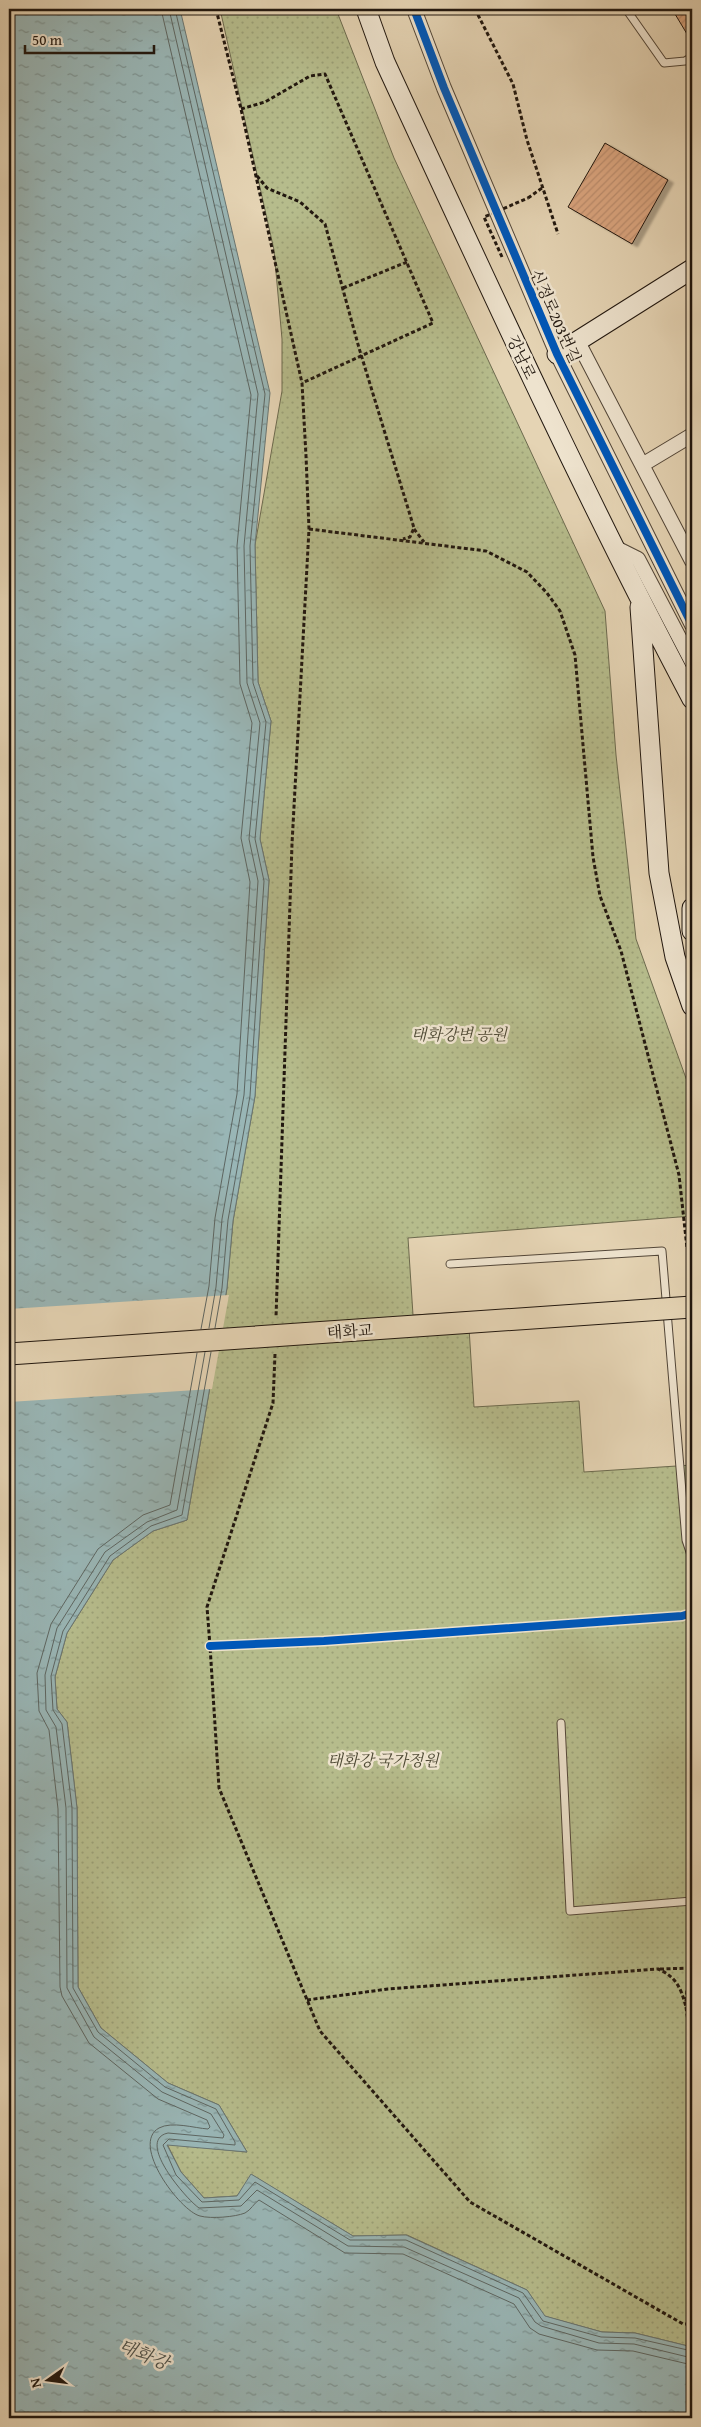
<svg xmlns="http://www.w3.org/2000/svg" width="701" height="2427" font-family="'Gentium Book Plus','Noto Serif KR',serif">
<defs>
<pattern id="grass-dots" width="8" height="8" patternUnits="userSpaceOnUse" patternTransform="scale(1.25)"><rect width="8" height="8" fill="#b6bc8c"/><path d="M2 2h.1M6 6h.1" fill="none" stroke="#9ca178" stroke-width="1.8" stroke-linecap="round"/></pattern>
<pattern id="water-ripples" width="26" height="14" patternUnits="userSpaceOnUse" patternTransform="scale(1.25)"><rect width="26" height="14" fill="#99b6b6"/><path d="M2 4q2-2 4 0t4 0M15 11q2-2 4 0t4 0" fill="none" stroke="#7c9392"/></pattern>
<pattern id="building-hatch" width="6" height="6" patternUnits="userSpaceOnUse" patternTransform="scale(1.25)"><rect width="6" height="6" fill="#d9a47e"/><path d="M-1 1l2-2M0 6l6-6M5 7l2-2" fill="none" stroke="#ba8c6c"/></pattern>
<filter id="shadow"><feDropShadow dx="5.5" dy="3" stdDeviation="1" flood-color="#0004"/></filter>
</defs>
<rect width="100%" height="100%" fill="#e5d4b4"/>
<filter id="stains"><feTurbulence type="fractalNoise" baseFrequency=".004" numOctaves="4"/><feColorMatrix values="0 0 0 0 .2 0 0 0 0 .09 0 0 0 0 .02 0 0 0 .5 -.17"/></filter>
<radialGradient id="worn" r=".72"><stop offset=".6" stop-color="#630" stop-opacity="0"/><stop offset="1" stop-color="#630" stop-opacity=".3"/></radialGradient>
<path fill="url(#grass-dots)" stroke="#6c6a4e" d="M220,9H336L394,158L605,611L616,755L636,939L692,1095V1216L408,1238L413,1315L468,1312L474,1407L579,1401L584,1472L692,1465V2347L635,2333L602,2332L544,2316L527,2290L407,2235L353,2236L252,2175L237,2196L204,2198L181,2172L167,2144L247,2152L219,2105L168,2083L101,2028L78,1987L77,1808L67,1722L57,1709L55,1677L67,1633L113,1560L153,1531L187,1520L227,1288L233,1221L255,1096L269,880L260,839L271,721L258,682L255,545L282,391V339L274,250Z"/>
<path fill="url(#water-ripples)" stroke="#697673" d="M9,9H180L270,393L255,545L258,682L271,721L260,839L269,880L255,1096L233,1221L227,1288L187,1520L153,1531L113,1560L67,1633L55,1677L57,1709L67,1722L77,1808L78,1987L101,2028L168,2083L219,2105L247,2152L167,2145L181,2172L204,2198L237,2196L251,2174L353,2236L406,2235L527,2290L545,2316L602,2332L635,2333L692,2347V2418H9Z"/>
<path fill="#e5d4b4" d="M229,1295L212,1389L9,1402V1309Z"/>
<g fill="none" stroke-linecap="round" stroke-linejoin="round">
<path stroke="#5d6662" stroke-width="1" d="M161,9L251,395L237,546L240,684L252,723L241,838L250,882L237,1094L215,1218L209,1286L201,1329
M169,9L258,394L244,546L247,683L260,723L249,839L258,881L244,1095L222,1219L216,1287L209,1328
M175,9L265,394L250,546L253,683L266,722L255,839L264,881L250,1096L228,1220L222,1288L215,1328
M205,1352L177,1510L147,1522L105,1552L57,1628L45,1675L46,1710L56,1727L66,1808L67,1988L94,2037L162,2092L211,2114L224,2135L223,2138L168,2133C135,2140 186,2199 199,2208L241,2206L257,2190L348,2246L404,2247L519,2298L535,2322L541,2326L599,2343L634,2344L692,2358
M211,1352L182,1515L151,1526L110,1556L63,1631L51,1676L53,1710L62,1724L72,1808L73,1988L98,2032L165,2087L216,2109L235,2142V2145L169,2139L163,2145L176,2175L202,2202L239,2200L255,2182L350,2240H406L523,2293L543,2321L601,2337L635,2338L692,2351
M197,1353L170,1505L143,1515L98,1549L51,1624L37,1673L39,1711L49,1730L58,1809L60,1987L62,1996L89,2043L158,2099L207,2120L210,2127L208,2129C194,2128 172,2121 159,2128C130,2144 180,2211 200,2216C211,2219 235,2217 245,2213C251,2210 254,2203 259,2200L345,2253L403,2254L514,2304L530,2328L539,2334L597,2350L633,2351L692,2365"/>
</g>
<path fill="url(#building-hatch)" stroke="#21170f" filter="url(#shadow)" d="M672,9H692V37L690,39Z
M605,143L668,180L632,244L568,207Z"/>
<g fill="none" stroke-linecap="round" stroke-linejoin="round">
<g stroke="#524638" stroke-width="9">
<path id="lane" d="M626,9L664,63L685,61L692,57
M450,1264L662,1251L686,1540L692,1558
M561,1723L570,1911L692,1901"/>
</g>
<g stroke="#524638" stroke-width="16">
<path id="street" d="M414,9L444,88L557,354L692,625
M577,340L692,561
M642,465L692,435
M616,548L638,559L692,662"/>
</g>
<g stroke="#21170f" stroke-width="21">
<path id="secondary" d="M366,9L385,62C484,276 582,491 692,699
M557,354L692,269
M640,607L659,873L675,957L692,1006
M692,908V931"/>
</g>
<path stroke="#21170f" stroke-width="3" stroke-dasharray="4 2.5" stroke-linecap="butt" d="M216,9L241,109L302,383L306,456L309,529L292,844L276,1317
M475,9L513,84L527,140L558,234
M241,109L265,102L310,76L325,74L433,323L302,383
M257,176L267,188L300,202L325,224L359,348L414,528L410,537L403,539
M528,198L542,188
M343,288L407,262
M309,529L486,551L527,572L547,593L560,611L575,655L593,857L600,896L621,951L679,1175L687,1248
M414,529L424,542
M275,1354L273,1403L207,1607L210,1646L219,1788L320,2031L470,2202L683,2324H692
M660,1969L692,1968
M307,2000L388,1989L658,1969C677,1977 681,1989 686,2007
M686,2001L687,1989L692,1978
M686,2007L692,2051"/>
<use href="#lane" stroke="#eee3ce" stroke-width="7"/>
<use href="#street" stroke="#eee3ce" stroke-width="14"/>
<use href="#secondary" stroke="#eee3ce" stroke-width="19"/>
<g stroke="#21170f" stroke-width="23" stroke-linecap="butt">
<path id="primary-bridge" d="M9,1354L692,1307"/>
</g>
<path stroke="#21170f" stroke-width="3" stroke-dasharray="4 2.5" stroke-linecap="butt" d="M502,257L484,217L528,198"/>
<use href="#primary-bridge" stroke="#e5d4b4" stroke-width="21"/>
<g stroke="#eee3ce" stroke-width="11">
<path id="cycleway" d="M414,9L444,88L557,354L692,625
M210,1646L324,1641L682,1616L692,1613"/>
</g>
<use href="#cycleway" stroke="#0057b8" stroke-width="8"/>
</g>
<g text-anchor="middle" dominant-baseline="central" stroke-width="5" stroke-linejoin="round" paint-order="stroke">
<g font-size="16" fill="#21170f" stroke="#eee3ce">
<text transform="translate(556 316) rotate(66)">신정로203번길</text>
<text transform="translate(522 357) rotate(65)">강남로</text>
<text transform="translate(350 1331) rotate(-4)">태화교</text>
</g>
<g font-size="16" font-style="italic" fill="#4e4934" stroke="#eee3ce">
<text x="459" y="1034">태화강변 공원</text>
<text x="383" y="1760">태화강 국가정원</text>
</g>
<g font-size="18" font-style="italic" fill="#4b4f49" stroke="#eee3ce">
<text transform="translate(144 2354) rotate(22)">태화강</text>
</g>
</g>
<rect width="701" height="2427" fill="none" stroke="#e5d4b4" stroke-width="30"/>
<rect x="10" y="10" width="681" height="2407" fill="none" stroke="#21170f" stroke-width="2.5"/>
<rect x="15" y="15" width="671" height="2397" fill="none" stroke="#21170f"/>
<g transform="translate(48 2380) rotate(256)" stroke="#eee3ce" stroke-width="4" paint-order="stroke">
<path d="M0-4L9 19L0 12L-9 19Z" fill="#21170f"/>
<text y="-8" font-size="14" font-weight="bold" text-anchor="middle" fill="#21170f">N</text>
</g>
<path d="M25 45v8h129v-8" fill="none" stroke="#21170f" stroke-width="2.5"/>
<text x="32" y="45" font-size="15" fill="#21170f" stroke="#eee3ce" stroke-width="4" paint-order="stroke">50 m</text>
<rect width="100%" height="100%" filter="url(#stains)"/>
<rect width="100%" height="100%" fill="url(#worn)"/>
</svg>
